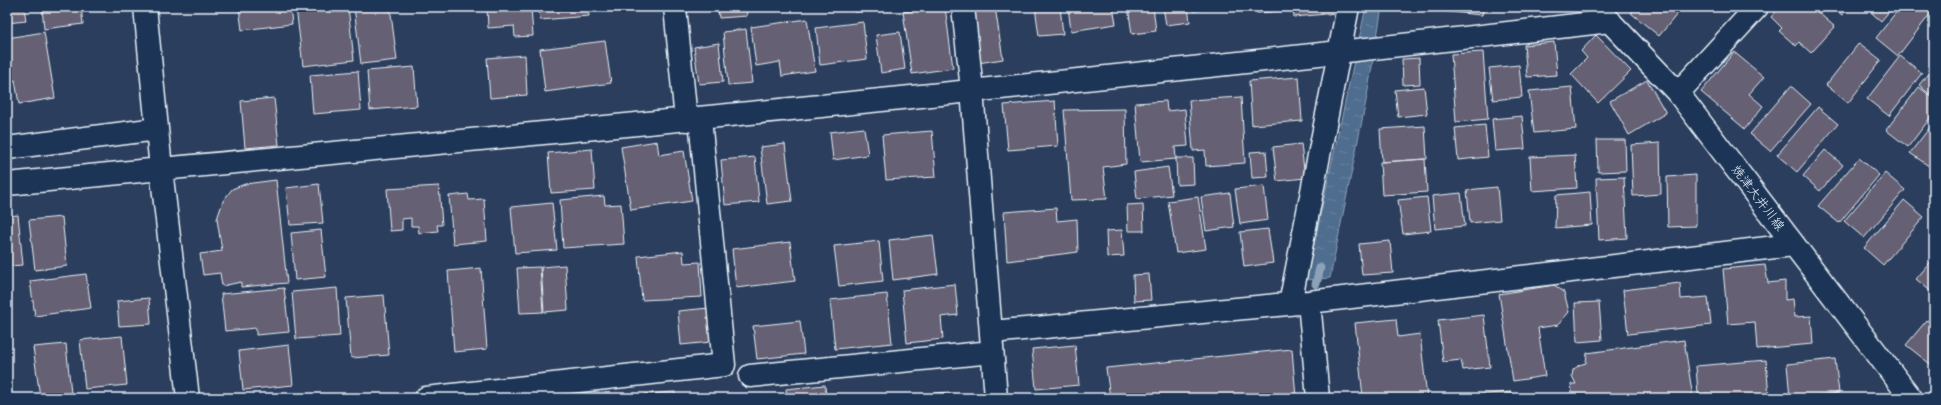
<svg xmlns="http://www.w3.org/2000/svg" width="1941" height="405" font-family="'Architects Daughter','Klee One',sans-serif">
<defs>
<pattern id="water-ripples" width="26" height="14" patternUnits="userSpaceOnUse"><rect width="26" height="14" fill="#4f6d8f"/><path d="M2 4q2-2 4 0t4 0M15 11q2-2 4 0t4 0" fill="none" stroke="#6882a0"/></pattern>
</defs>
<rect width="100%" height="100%" fill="#2b3e5d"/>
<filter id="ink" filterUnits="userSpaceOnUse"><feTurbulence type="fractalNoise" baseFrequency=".025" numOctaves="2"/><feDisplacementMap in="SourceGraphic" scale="8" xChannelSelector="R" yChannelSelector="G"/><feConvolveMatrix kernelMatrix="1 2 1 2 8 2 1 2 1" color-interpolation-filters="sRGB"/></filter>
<g filter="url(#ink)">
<path fill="url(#water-ripples)" stroke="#8ca2b9" d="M1366,7H1382L1367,96L1330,278L1306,280Z"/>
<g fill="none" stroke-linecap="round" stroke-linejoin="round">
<path stroke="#8ca2b9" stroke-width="9" d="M1316,284L1320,268"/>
</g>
<path fill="#656173" stroke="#e8f1f8" d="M7,7H24L26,21L7,23Z
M42,7H81L83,24L44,29Z
M239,7H290L292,24L242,30Z
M296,7H348L354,60L303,66Z
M354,7H390L397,60L361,64Z
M487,7H531L533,36L515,37L514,26L488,28Z
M539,7H588L589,16L540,20Z
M718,7H746L747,16L719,18Z
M855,7H881V9L855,12Z
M945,7L953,68L912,74L903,12Z
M969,7H995L1003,59L978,63Z
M1035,7H1060L1063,34L1039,36Z
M1068,7H1113L1116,24L1071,31Z
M1128,7H1153L1156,31L1132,34Z
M1163,7H1188L1190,22L1166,25Z
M1194,7H1219L1194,11Z
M1256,7H1281V11L1257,13Z
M1293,7H1336L1337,13L1294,17Z
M1418,7H1484L1482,15L1418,9Z
M1636,7H1683L1659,36L1631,13Z
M1780,7H1812L1835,27L1811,53L1799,42L1796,46L1779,31L1782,28L1771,17Z
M1832,7H1849L1842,15Z
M1865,7H1893L1881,21Z
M1900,7H1923L1931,13L1898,56L1876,38Z
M807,19L815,71L782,76L780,62L756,66L751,27Z
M863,22L867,59L820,65L816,28Z
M746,29L752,83L728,85L723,32Z
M44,32L55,98L19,104L15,80L7,81V38Z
M900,32L905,69L881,73L876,35Z
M1596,35L1631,71L1598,103L1571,74L1587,58L1581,51Z
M605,41L611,83L545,92L540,49Z
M1554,42L1557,75L1527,77L1524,45Z
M719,43L723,82L699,84L694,47Z
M1859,43L1881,60L1848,103L1826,85Z
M1483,52L1488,119L1456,122L1451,54Z
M1734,52L1764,77L1749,94L1763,106L1745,129L1701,92Z
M525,55L527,95L490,98L487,58Z
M1900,56L1922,73L1889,116L1867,99Z
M1419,58L1420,84L1403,85L1402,59Z
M1519,65L1522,97L1493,100L1489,68Z
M1934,66V98L1919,85Z
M414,67L417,106L370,110L367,71Z
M358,71L361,110L313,114L310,75Z
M1299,77L1302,121L1252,125L1249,81Z
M1647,80L1666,113L1629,135L1610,101Z
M1791,86L1811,104L1770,151L1750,134Z
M1424,87L1427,114L1398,117L1395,90Z
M1572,87L1576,129L1534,133L1529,91Z
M1919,87L1934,99V113L1908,147L1886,130Z
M1241,97L1245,163L1206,166L1205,150L1193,151L1189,100Z
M274,98L279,145L245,148L241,101Z
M1055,101L1058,146L1008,150L1004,105Z
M1166,101L1167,111L1185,109L1188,146L1175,147L1176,159L1140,162L1135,103Z
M1818,107L1838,124L1797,172L1777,155Z
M1125,109L1126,164L1103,167L1107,199L1071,200L1064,110Z
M1522,116L1525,149L1495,151L1492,119Z
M1934,122V167L1933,169L1910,153Z
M1485,125L1488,157L1458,160L1455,128Z
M1425,126L1427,159L1382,162L1380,129Z
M864,128L868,155L833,160L830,132Z
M932,131L936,177L886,180L882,135Z
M1597,140H1625L1626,171L1598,172Z
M657,141L659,155L684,151L692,201L631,210L621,147Z
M1660,143L1661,194L1633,196L1631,145Z
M785,144L792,201L767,204L760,147Z
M1301,144L1305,178L1277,181L1273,147Z
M592,149L595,190L551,193L548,153Z
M1825,150L1843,165L1820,191L1803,176Z
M1266,151L1268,177L1252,178L1250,152Z
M1575,155L1577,188L1532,191L1530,157Z
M755,157L759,202L725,205L721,160Z
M1176,158H1193L1194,184L1177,185Z
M1859,158L1879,175L1839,223L1818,206Z
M1425,159L1427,192L1382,195L1380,162Z
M1168,167L1172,195L1137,199L1134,172Z
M1885,173L1905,190L1864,238L1844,221Z
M1696,175V226L1668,227L1667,177Z
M1624,177L1627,238L1599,240L1596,178Z
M276,180L287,283L241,287V282L222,286L220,273L203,275L200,254L222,251L217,219L223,201L232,189L245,184Z
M319,184L323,223L290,225L286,188Z
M439,186L442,225H437L438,231L419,233L418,226H411V218L402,219V230L390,231L387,189Z
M1264,186L1268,220L1240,224L1235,189Z
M1497,187L1500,220L1470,223L1467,190Z
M1590,192L1592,225L1555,228L1556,195Z
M1230,193L1234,227L1206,231L1201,197Z
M1461,193L1465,226L1435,229L1432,196Z
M468,194L469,200L484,199L487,241L453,244L449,196Z
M604,196L605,205L621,204L624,244L563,248L560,200Z
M1198,197L1206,249L1176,253L1168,201Z
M1427,197L1431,231L1403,234L1398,200Z
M1904,200L1924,217L1883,265L1864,248Z
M552,203L557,250L515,253L511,207Z
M1143,204L1144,231H1128L1127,205Z
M1056,208L1057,221L1077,219L1078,252L1007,261L1004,212Z
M18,215L23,265L7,266V216Z
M62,217L67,266L35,270L29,220Z
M1268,229L1273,263L1244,267L1240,232Z
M321,230L326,277L295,280L291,233Z
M1122,230L1124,256L1107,257L1106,231Z
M933,235L938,274L893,280L889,240Z
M879,241L883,281L839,286L834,246Z
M1390,241L1393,273L1362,275L1359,244Z
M790,242L795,281L736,288L732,249Z
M683,251L684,263L700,262L702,297L642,300L638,256Z
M1934,258V294L1916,279Z
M565,265L568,310L544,312L541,267Z
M1765,265L1768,283L1785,281V300L1793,299L1795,317L1811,316L1813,344L1757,349L1755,322L1728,324L1723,269Z
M540,267L543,312L520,313L517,268Z
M481,268L487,349L454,352L448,271Z
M86,274L91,308L35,316L30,281Z
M1149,274L1151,300L1134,301L1133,275Z
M1680,283L1681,299L1708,297L1711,325L1628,334L1623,290Z
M955,284L958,315L941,317L943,339L907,343L902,290Z
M1554,285L1564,292L1569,312L1558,325L1538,328L1545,376L1513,381L1499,294Z
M284,288L289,332L256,335V328L225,331L221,294Z
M337,288L340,336L296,339L292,292Z
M887,294L892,343L835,349L830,300Z
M384,295L389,355L351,358L346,298Z
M149,298L151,324L119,326L117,301Z
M1599,302L1602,340L1577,342L1575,303Z
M709,308L711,342L681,345L678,311Z
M1484,315L1490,367L1463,370L1461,360L1443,362L1438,320Z
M1396,319L1398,337L1420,334L1427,398H1382V395L1363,397L1355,323Z
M1927,320L1934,324V367L1906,345Z
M800,321L804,354L757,359L753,326Z
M122,336L127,385L85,389L80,340Z
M1684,340L1693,398H1573L1571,384H1576L1572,376L1573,370L1579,365L1586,363L1587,353Z
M66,344L71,393L40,397L33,347Z
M289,345L293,385L243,390L239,351Z
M1075,345L1079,385L1036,389L1032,349Z
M1292,349L1296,398H1110L1106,368Z
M1835,359L1839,393L1790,398L1787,364Z
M1766,360L1769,398H1709V393L1698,394L1696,366Z
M825,385L826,398H787L786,389Z
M675,392V398H645V394Z
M949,392V398H885Z
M1511,392V398H1474V395Z"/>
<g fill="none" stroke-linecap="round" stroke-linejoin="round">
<g stroke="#e8f1f8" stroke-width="25">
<path id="minor" d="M675,7L686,120
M963,7L972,90L996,398
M1678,93L1757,7
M161,169C645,124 1128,78 1610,21
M1309,302L1318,398
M1290,304L1348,7
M992,332L1309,302L1793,245
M750,376L992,352
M426,398L724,365L700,119"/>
</g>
<g stroke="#e8f1f8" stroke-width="25">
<path id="tertiary" d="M145,7L161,169L188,398
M7,148L157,129
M7,184L161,169"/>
</g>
<g stroke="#e8f1f8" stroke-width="25">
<path id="secondary" d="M1596,7L1678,93L1911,398"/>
</g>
<use href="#minor" stroke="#1d3557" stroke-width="22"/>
<use href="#tertiary" stroke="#1d3557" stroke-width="22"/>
<use href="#secondary" stroke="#1d3557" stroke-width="22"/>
</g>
</g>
<g text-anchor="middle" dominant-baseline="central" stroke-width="3" stroke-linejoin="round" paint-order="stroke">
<g font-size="13" fill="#e8f1f8" stroke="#1d3557">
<text transform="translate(1758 198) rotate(53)">焼津大井川線</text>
</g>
</g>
<rect width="1941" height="405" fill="none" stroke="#1d3557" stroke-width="24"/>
<rect x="12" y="12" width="1917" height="381" fill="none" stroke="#e8f1f8" stroke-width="1.5" filter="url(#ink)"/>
</svg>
